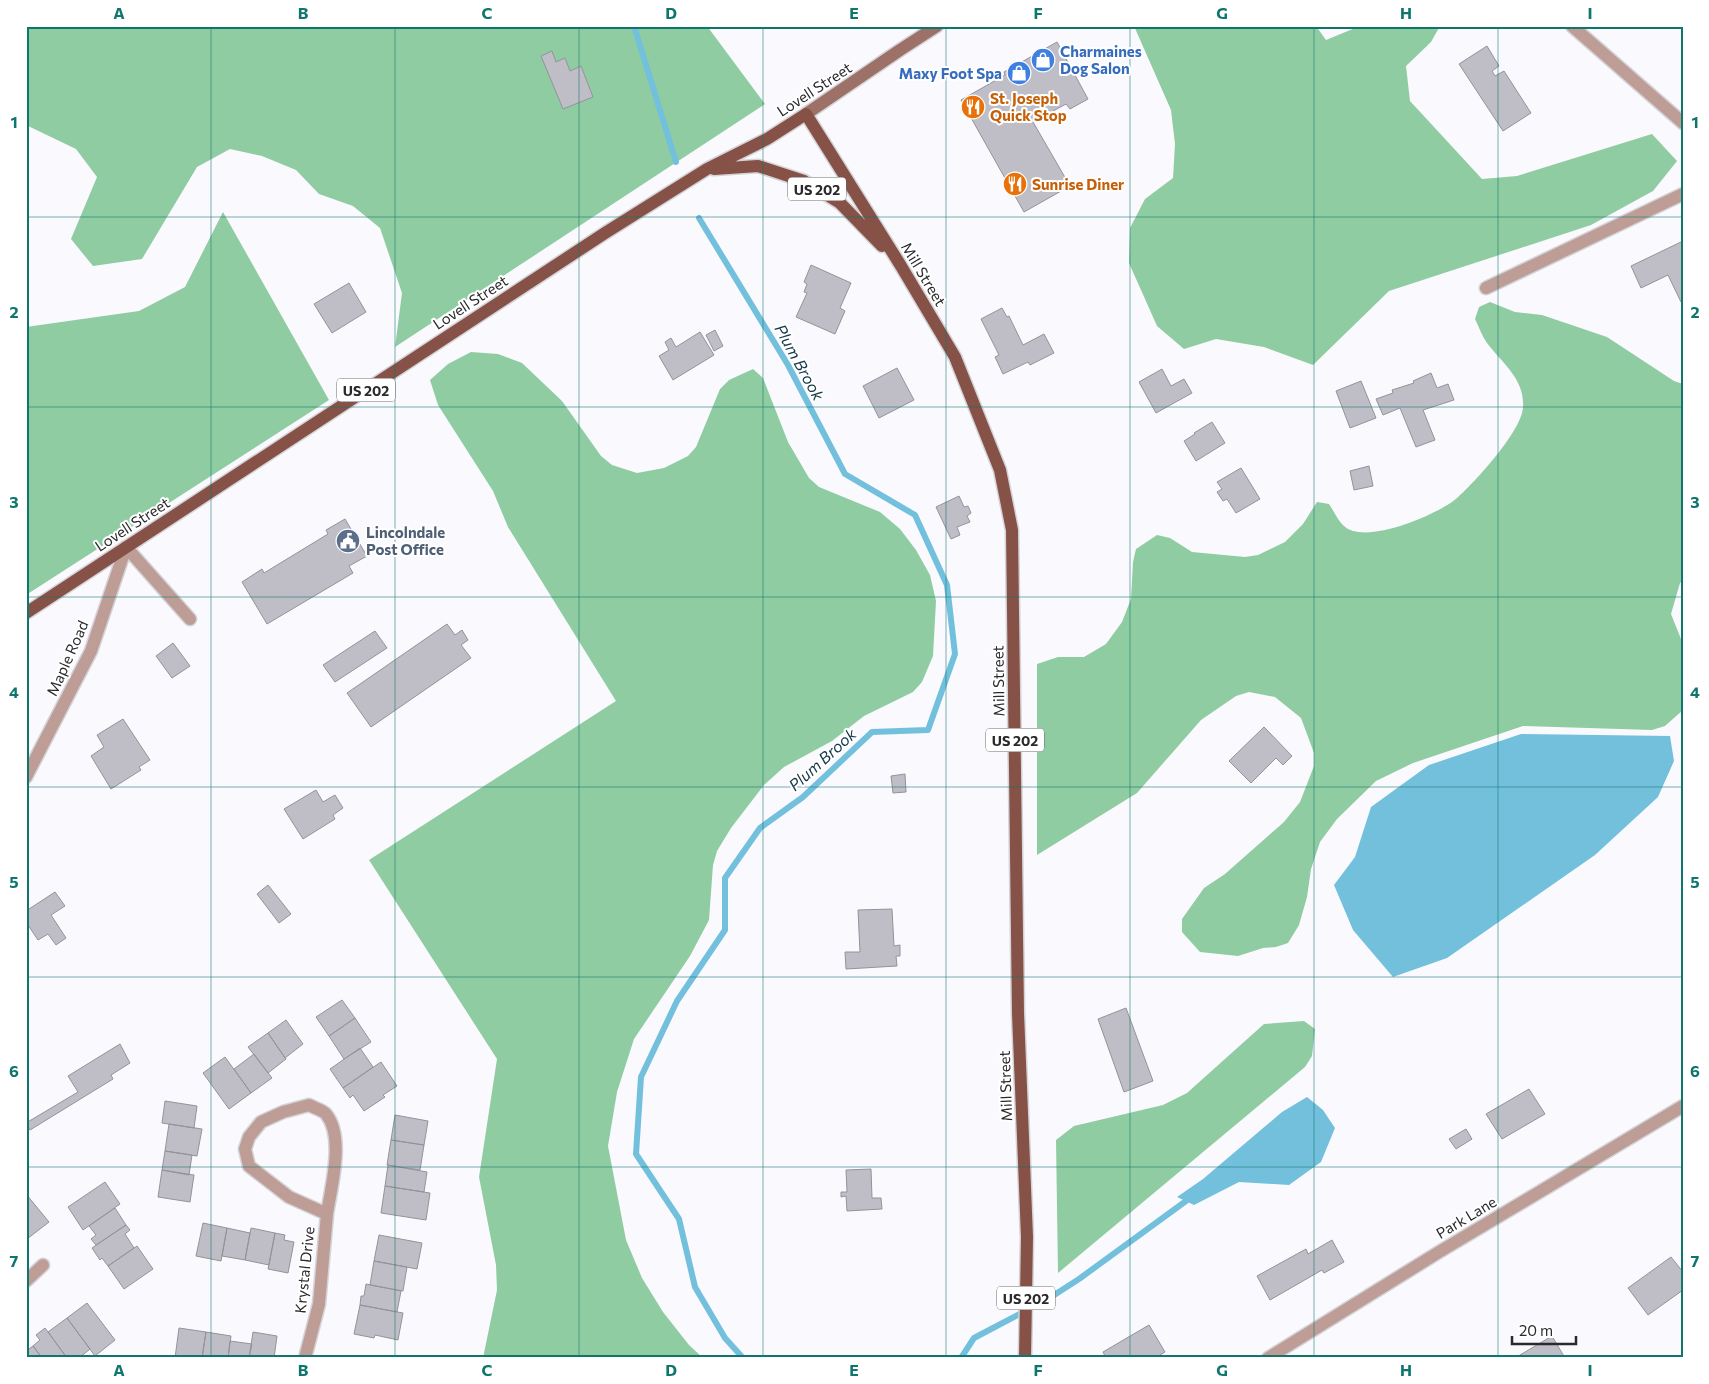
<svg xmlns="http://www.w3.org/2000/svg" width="1709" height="1384" font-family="Commissioner,sans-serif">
<rect width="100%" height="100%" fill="#f9f9fe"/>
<path fill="#8fcca2" d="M26,26H707L765,104L395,347L402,293L380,228L353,206L319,194L296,170L262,156L230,149L197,167L142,259L93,266L71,239L97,177L76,149L26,125Z
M1134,26H1316L1326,40L1360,26H1440L1431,42L1406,66L1410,101L1482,179L1517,176L1652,134L1677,161L1653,191L1591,225L1389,291L1313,365L1264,347L1216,339L1184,349L1157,326L1129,263L1130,228L1145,199L1173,178L1175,144L1171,110Z
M223,212L329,400L26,595V327L139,311L185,287Z
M1490,302L1515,312L1542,315L1607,337L1674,381L1683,384V581L1680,583L1671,614L1683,644V710L1665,726L1652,730L1523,726L1413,763L1376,781L1337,819L1320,842L1311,869L1307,897L1299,925L1288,943L1276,947L1263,948L1238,956L1200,952L1182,932V919L1204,888L1225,874L1284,822L1300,802L1314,766V753L1301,718L1275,697L1249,692L1236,696L1201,720L1137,793L1037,855V664L1058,657H1084L1106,644L1122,622L1131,599L1133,562L1136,549L1157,535L1170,538L1192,552L1245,557L1258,555L1285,542L1303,524L1317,502L1329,504C1334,511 1338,521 1344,526C1365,546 1439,514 1457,498C1475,482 1522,431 1523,407C1525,379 1502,363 1487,343C1482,336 1479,327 1475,319L1479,307Z
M471,352L498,354L522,363L562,401L601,456L612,465L637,473L664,468L688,456L696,447L720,389L729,380L753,369L763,378L788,442L809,478L819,487L880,512L900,529L916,550L930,575L936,601L933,656L922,682L913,692L864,716L832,741L784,767L764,785L731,828L717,851L713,865L709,920L690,956L634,1039L617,1092L608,1146L626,1240L642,1278L663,1312L689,1345L703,1358H483L497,1290L496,1265L479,1177L497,1059L369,860L616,701L508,527L493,491L438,405L430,380L448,364Z
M1304,1021L1315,1029L1312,1056L1305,1067L1058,1273L1056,1140L1074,1126L1163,1105L1187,1093L1264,1024Z"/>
<path fill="#73c0dd" d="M1521,734L1670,736L1674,761L1658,797L1595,855L1447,958L1393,977L1353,930L1334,885L1355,857L1371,807L1429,765Z
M1307,1097L1323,1110L1335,1128L1321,1162L1289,1185L1239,1182L1194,1205L1177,1197L1203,1179L1282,1112Z"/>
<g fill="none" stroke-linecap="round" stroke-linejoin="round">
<path stroke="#73c0dd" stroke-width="6" d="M634,26L676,162
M699,218L788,365L845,474L915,515L947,585L955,654L928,730L872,732L803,797L760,828L725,878V930L677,1001L641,1077L636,1154L679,1219L695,1287L725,1338L743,1358
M961,1358L974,1338L1048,1299L1079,1279L1186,1201"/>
</g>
<path fill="#bfbdc6" stroke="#94939b" d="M1057,42L1088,99L1070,109L1066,104L1033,122L1070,186L1024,212L961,100L1005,75L1004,72Z
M1487,46L1499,66L1492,71L1495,76L1504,71L1531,113L1503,131L1459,64Z
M552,51L556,62L565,58L570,71L581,66L593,97L563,109L541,56Z
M1683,241V301L1681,302L1668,275L1641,288L1631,266Z
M811,265L851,283L840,308L845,311L835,334L796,317L807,293L804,292L807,284L804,282Z
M349,283L366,312L332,333L314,304Z
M1002,308L1007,317L1009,316L1023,345L1044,334L1054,353L1030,365L1028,362L1003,374L995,357L999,355L981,319Z
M715,330L723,346L714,351L706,335Z
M700,332L714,355L673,380L659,356L669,350L665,342L671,338L676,347Z
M897,368L914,400L879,418L863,386Z
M1162,369L1171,386L1184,379L1192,393L1156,413L1139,382Z
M1431,373L1437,388L1448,384L1454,400L1423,410L1435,440L1416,447L1400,408L1383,415L1376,399L1393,393L1392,390L1414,383L1413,381Z
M1361,381L1376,418L1350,428L1336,391Z
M1212,422L1225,443L1196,461L1184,441L1195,434L1194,433Z
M1369,466L1373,486L1354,490L1350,471Z
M1241,468L1260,499L1236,513L1227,499L1223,501L1217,492L1222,489L1217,482Z
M959,496L964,507L968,506L971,513L967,516L970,522L957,527L960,535L951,539L936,507Z
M345,519L367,556L349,566L353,573L267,624L242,582L262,569L264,573L328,534L326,530Z
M447,624L455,635L462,630L468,640L461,645L471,658L371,727L347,693Z
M375,631L387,648L335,682L323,665Z
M173,643L190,666L172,678L156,656Z
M123,719L150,760L139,767L141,770L111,789L91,756L104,747L97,735Z
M1264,727L1292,756L1283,765L1276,758L1251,783L1229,761Z
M905,774L906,792L893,793L891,776Z
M316,790L323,802L335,795L343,808L333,815L335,819L303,839L284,809Z
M268,885L291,914L279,923L257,894Z
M55,892L65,906L51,915L66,938L56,945L48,934L38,940L26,922V911Z
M892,909L894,946L900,945V956H896L897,966L846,969L845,952H860L858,910Z
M342,1000L355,1018L329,1036L316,1017Z
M1126,1008L1153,1081L1124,1092L1098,1019Z
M355,1018L371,1042L344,1059L329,1036Z
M286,1020L303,1044L285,1058L268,1033Z
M268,1033L286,1059L268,1073L248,1047Z
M120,1044L130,1063L111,1075L113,1079L30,1130L26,1123L78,1092L68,1076Z
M360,1048L373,1067L343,1088L330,1069Z
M254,1054L272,1078L251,1093L234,1069Z
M225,1057L251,1093L229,1109L203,1073Z
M381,1062L397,1086L383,1095L385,1097L364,1111L353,1095L350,1098L343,1088Z
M1529,1089L1545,1114L1502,1139L1486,1114Z
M165,1101L197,1106L194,1128L162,1123Z
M395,1115L428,1121L424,1145L391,1140Z
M169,1124L202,1129L197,1156L165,1151Z
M1466,1129L1472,1139L1456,1149L1449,1139Z
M391,1140L424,1145L420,1170L387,1165Z
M165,1151L192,1155L189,1175L162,1170Z
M388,1165L427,1172L424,1192L385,1186Z
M871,1169L872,1198H881L882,1209L847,1211L846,1196L841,1197V1192H847L846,1170Z
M162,1170L194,1175L190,1202L158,1197Z
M105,1182L120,1204L83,1230L68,1207Z
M385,1186L430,1193L426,1220L381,1213Z
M26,1194L49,1222L27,1239L26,1238Z
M115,1208L126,1225L96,1245L91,1239L96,1235L89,1226Z
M203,1223L227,1228L221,1261L196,1256Z
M126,1225L130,1230L125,1234L134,1248L108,1266L102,1258L100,1260L92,1248Z
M227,1228L250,1233L245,1260L222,1256Z
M251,1228L275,1233L269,1265L245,1260Z
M275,1233L285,1235L284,1240L294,1242L288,1273L268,1269Z
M379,1235L422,1243L417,1269L374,1261Z
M1332,1240L1344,1262L1324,1273L1322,1270L1270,1300L1257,1276L1306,1249L1308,1254Z
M137,1246L153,1269L124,1289L108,1266Z
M1671,1257L1683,1272V1290L1648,1315L1628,1288Z
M374,1261L407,1267L403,1291L370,1285Z
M366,1284L401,1291L397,1312L360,1305L361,1296H364Z
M87,1303L115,1340L95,1356L67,1318Z
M360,1305L403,1313L398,1340L375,1335L374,1338L354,1334Z
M67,1318L90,1349L79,1358H67L48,1332Z
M1149,1325L1165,1352L1155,1358H1106L1103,1352Z
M45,1328L48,1332L67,1358H42L33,1346L40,1340L36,1335Z
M179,1328L206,1332L202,1358H175Z
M206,1332L231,1336L228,1358H202Z
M253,1332L277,1336L274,1358H249Z
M1552,1336L1565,1358H1515Z
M230,1341L252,1344L249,1358H228Z
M33,1346L42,1358H26V1351Z"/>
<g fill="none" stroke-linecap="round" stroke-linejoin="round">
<g stroke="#d4d4d8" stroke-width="15">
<path id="street" d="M1572,26L1683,123
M1486,288L1683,194
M26,777L91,651L126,547L190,619
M309,1105C314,1108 323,1110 326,1114C345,1137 331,1187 327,1214L289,1197L249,1166L245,1149L249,1137L261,1122L283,1112Z
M26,1281L43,1265
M305,1358L319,1304L327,1214
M1268,1358L1439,1252L1683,1106"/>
</g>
<g stroke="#d4d4d8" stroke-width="15">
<path id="secondary" d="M806,114L900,50L937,26"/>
</g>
<g stroke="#d4d4d8" stroke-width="15">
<path id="primary" d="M714,169L758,166L804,181L840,203L882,246
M26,613L605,233L707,169L767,139L806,114L901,266L955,357L1000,470L1012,530L1018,1013L1027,1237L1025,1358"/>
</g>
<use href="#street" stroke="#bd9d96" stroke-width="12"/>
<use href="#secondary" stroke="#9d7167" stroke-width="12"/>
<use href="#primary" stroke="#865146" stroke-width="12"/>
</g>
<path fill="none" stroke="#0f766e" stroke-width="1" stroke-opacity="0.55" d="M211,26V1358M395,26V1358M579,26V1358M763,26V1358M946,26V1358M1130,26V1358M1314,26V1358M1498,26V1358M26,217H1683M26,407H1683M26,597H1683M26,787H1683M26,977H1683M26,1167H1683"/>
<defs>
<g id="shop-disc" transform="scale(1.25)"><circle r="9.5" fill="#3f7fe0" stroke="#fff"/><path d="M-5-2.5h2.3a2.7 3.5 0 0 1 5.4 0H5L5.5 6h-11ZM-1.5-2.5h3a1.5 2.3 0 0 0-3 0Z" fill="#fff"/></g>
<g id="restaurant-disc" transform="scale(1.25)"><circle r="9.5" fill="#e8710a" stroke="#fff"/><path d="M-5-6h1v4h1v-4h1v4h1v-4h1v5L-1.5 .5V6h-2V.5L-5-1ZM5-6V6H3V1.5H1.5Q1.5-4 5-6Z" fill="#fff"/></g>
<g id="civic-disc" transform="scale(1.25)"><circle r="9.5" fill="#5c6f8a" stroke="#fff"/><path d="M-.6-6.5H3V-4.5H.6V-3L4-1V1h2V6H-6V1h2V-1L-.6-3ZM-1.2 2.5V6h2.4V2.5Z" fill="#fff"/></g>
</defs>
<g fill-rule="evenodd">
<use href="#shop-disc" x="1043" y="60"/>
<use href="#shop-disc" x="1019" y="73"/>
<use href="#restaurant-disc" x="973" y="107"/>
<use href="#restaurant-disc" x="1015" y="184"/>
<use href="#civic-disc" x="348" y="541"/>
</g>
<g text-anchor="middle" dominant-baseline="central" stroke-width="4" stroke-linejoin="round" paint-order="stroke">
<g fill="#fff" stroke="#6a6a6c" stroke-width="1">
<rect x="788" y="177.5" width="58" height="23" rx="4"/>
<rect x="337" y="378.5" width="58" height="23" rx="4"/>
<rect x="986" y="728.5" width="58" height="23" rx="4"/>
<rect x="997" y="1286.5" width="58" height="23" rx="4"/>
</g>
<g font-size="14" font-weight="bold" fill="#2a2a2d">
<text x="817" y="189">US 202</text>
<text x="366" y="390">US 202</text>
<text x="1015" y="740">US 202</text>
<text x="1026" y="1298">US 202</text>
</g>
<g font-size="15" font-weight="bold" fill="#366cbe" stroke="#fff" text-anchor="start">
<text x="1060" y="51">Charmaines<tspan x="1060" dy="17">Dog Salon</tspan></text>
<text x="1002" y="73" text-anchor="end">Maxy Foot Spa</text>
</g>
<g font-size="15" fill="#2a2a2d" stroke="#fff">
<text transform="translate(814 89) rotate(-33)">Lovell Street</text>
<text transform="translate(924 274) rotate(59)">Mill Street</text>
<text transform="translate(470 302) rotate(-33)">Lovell Street</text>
<text transform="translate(132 524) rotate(-33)">Lovell Street</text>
<text transform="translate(67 658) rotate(-66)">Maple Road</text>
<text transform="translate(998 681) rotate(-91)">Mill Street</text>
<text transform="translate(1005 1086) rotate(-92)">Mill Street</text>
<text transform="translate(1466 1217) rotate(-31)">Park Lane</text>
<text transform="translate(304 1270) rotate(-84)">Krystal Drive</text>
</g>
<g font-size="15" font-weight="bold" fill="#c56008" stroke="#fff" text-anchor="start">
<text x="990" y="98">St. Joseph<tspan x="990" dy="17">Quick Stop</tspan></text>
<text x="1032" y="184">Sunrise Diner</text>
</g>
<g font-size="15" font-weight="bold" fill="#4e5e75" stroke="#fff" text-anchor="start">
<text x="366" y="532">Lincolndale<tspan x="366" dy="17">Post Office</tspan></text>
</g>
<g font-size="16" font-style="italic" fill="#153946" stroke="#fff">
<text transform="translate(800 362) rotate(61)">Plum Brook</text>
<text transform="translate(822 759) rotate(-42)">Plum Brook</text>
</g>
</g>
<rect width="1709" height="1384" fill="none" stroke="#ffffff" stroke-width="55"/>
<path d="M1512 1336v8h64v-8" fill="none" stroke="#2a2a2d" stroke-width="2.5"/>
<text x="1519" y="1336" font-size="15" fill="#2a2a2d" stroke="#ffffff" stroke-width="4" paint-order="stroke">20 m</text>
<rect x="28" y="28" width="1654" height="1328" fill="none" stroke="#0f766e" stroke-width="2"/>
<g font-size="16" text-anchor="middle" font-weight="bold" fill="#0f766e">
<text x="119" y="19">A</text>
<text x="303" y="19">B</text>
<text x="487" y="19">C</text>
<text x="671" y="19">D</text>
<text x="854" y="19">E</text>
<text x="1038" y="19">F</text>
<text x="1222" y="19">G</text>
<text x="1406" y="19">H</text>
<text x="1590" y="19">I</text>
<text x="14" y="128">1</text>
<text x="1695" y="128">1</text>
<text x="14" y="318">2</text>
<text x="1695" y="318">2</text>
<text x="14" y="508">3</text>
<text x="1695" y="508">3</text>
<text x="14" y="698">4</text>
<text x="1695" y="698">4</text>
<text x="14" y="888">5</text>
<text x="1695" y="888">5</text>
<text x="14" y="1077">6</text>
<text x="1695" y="1077">6</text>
<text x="14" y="1267">7</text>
<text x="1695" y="1267">7</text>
<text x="119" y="1376">A</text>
<text x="303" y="1376">B</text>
<text x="487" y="1376">C</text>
<text x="671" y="1376">D</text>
<text x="854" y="1376">E</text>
<text x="1038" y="1376">F</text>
<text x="1222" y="1376">G</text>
<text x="1406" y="1376">H</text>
<text x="1590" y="1376">I</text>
</g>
</svg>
